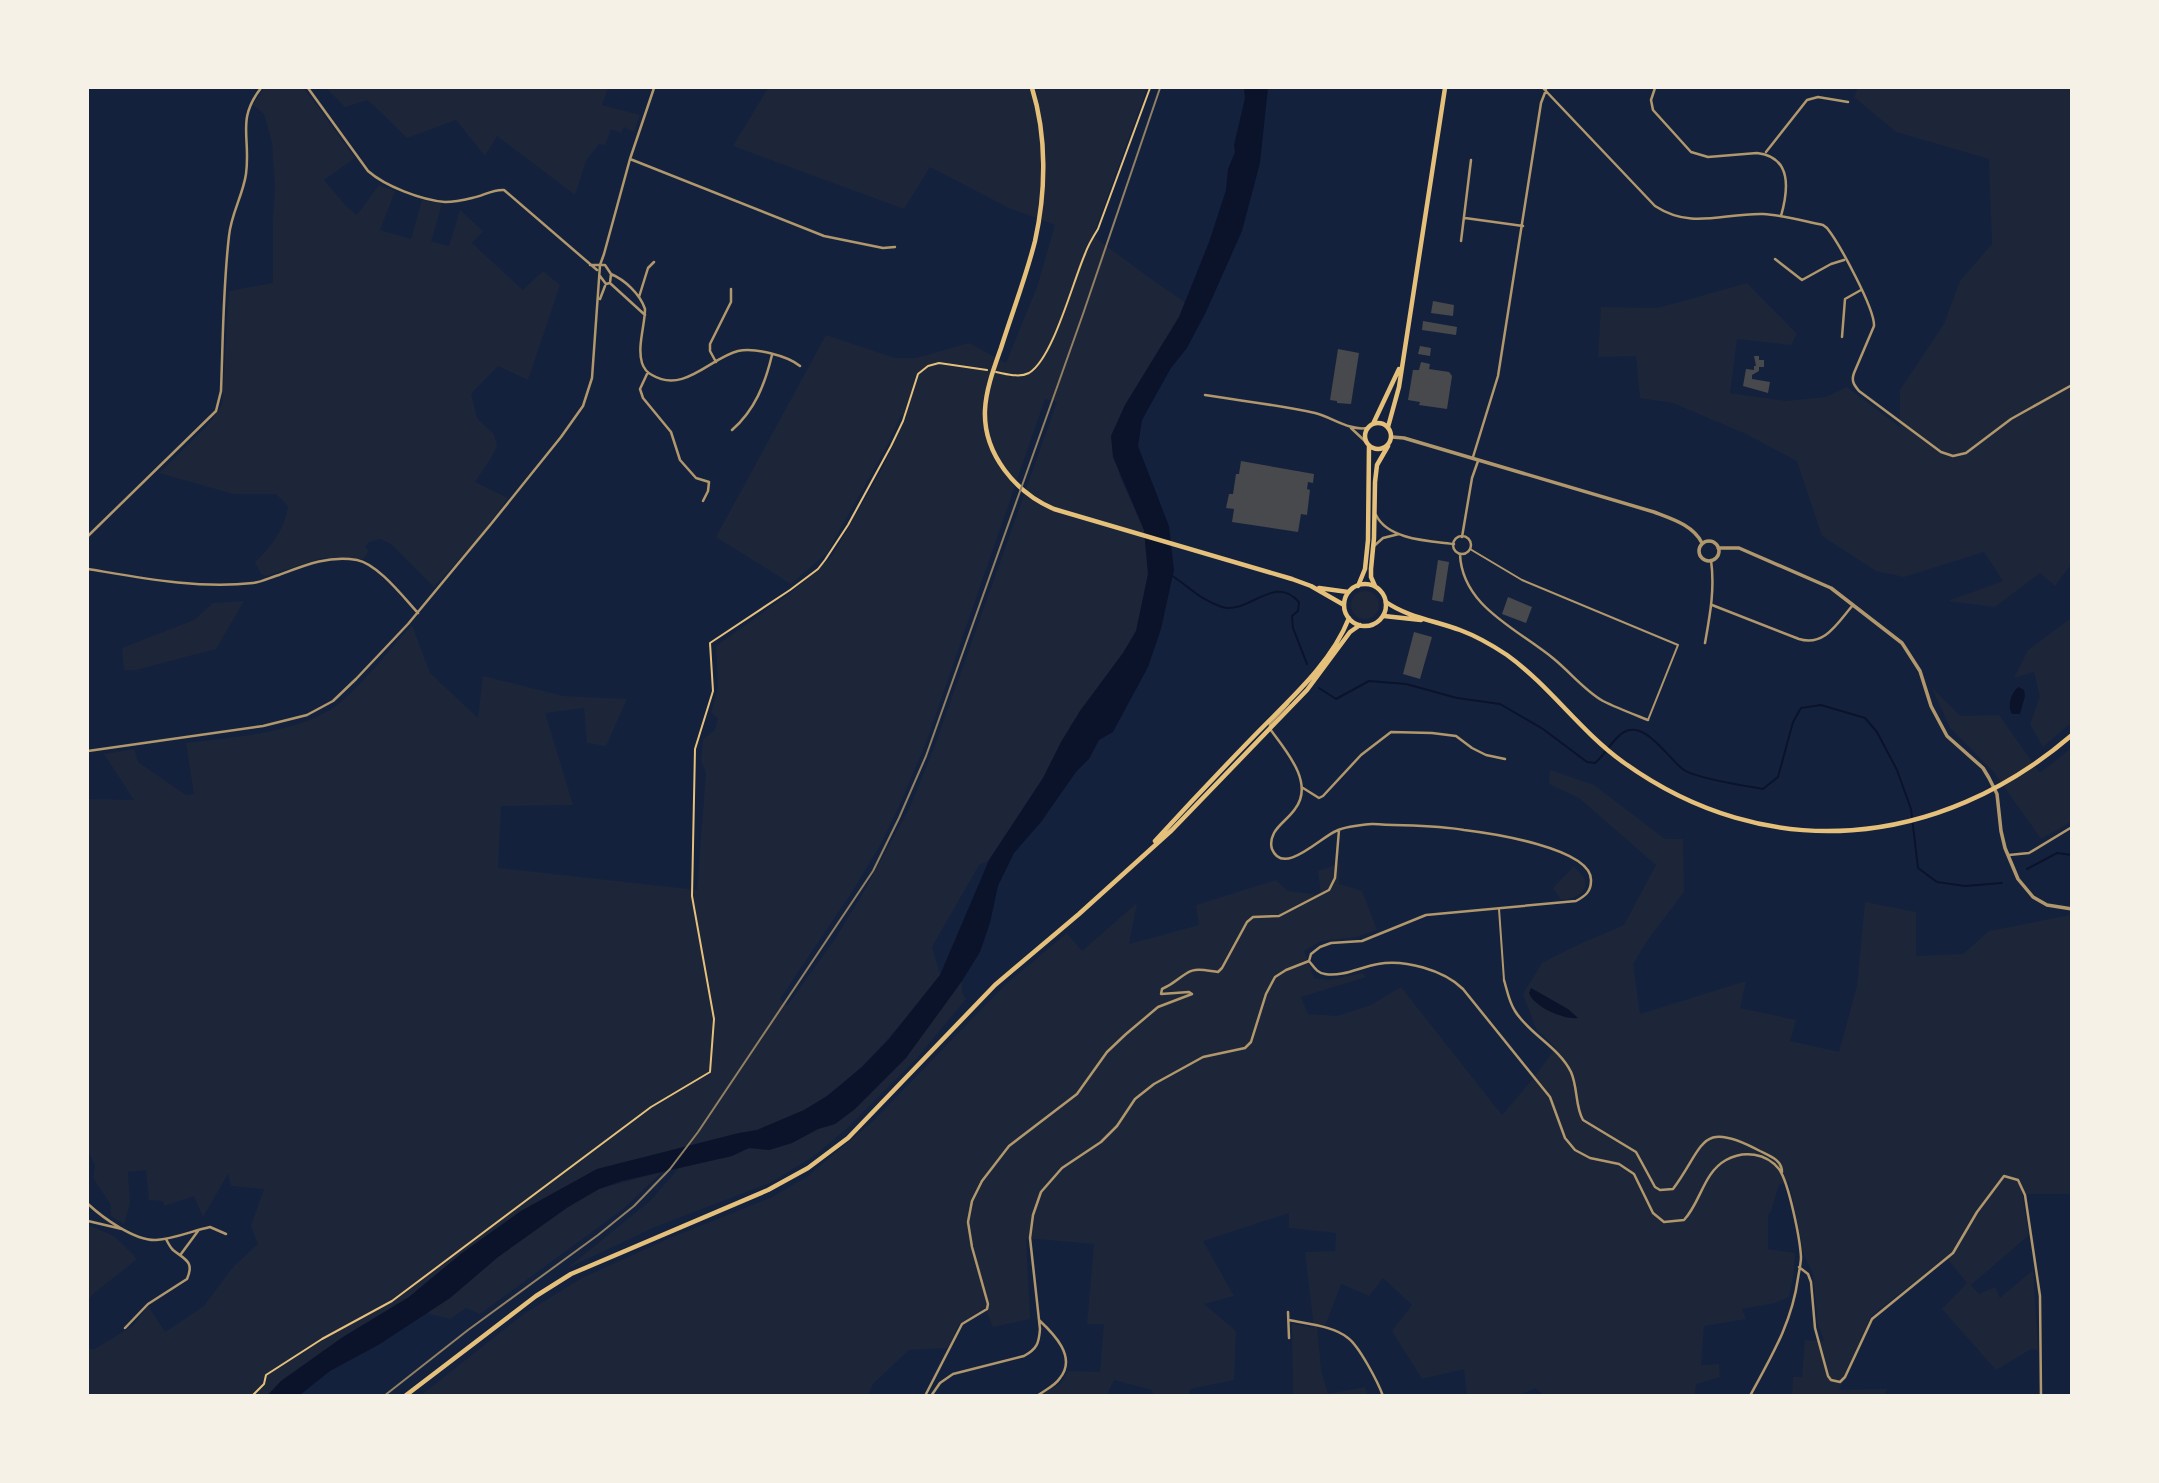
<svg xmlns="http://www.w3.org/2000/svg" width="2159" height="1483" font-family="'DejaVu Sans',sans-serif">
<rect width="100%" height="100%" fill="#14213d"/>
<path fill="#1d2539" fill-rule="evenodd" d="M264,88H304L355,158L324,180L346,206L357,215L379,185L395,191L380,230L411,239L422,200L442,204L431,241L449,246L460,210L483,231L472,243L523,290L543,271L560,285L528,380L498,366L471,394L477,418L494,434L497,446L491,458L475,482L508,498L480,536L434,587L391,544L380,539L369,542L365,547L369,551L363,559L322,558L266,576L261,574L255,562C271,547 285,529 288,506L276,494H233L159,473L209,424L222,405L229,291L273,283V219L275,187L272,142L264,114L253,105Z
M326,88H608L602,105L640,115L634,132L624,127L621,133L611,129L605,145L599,144L586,161L575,195L497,136L485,156L456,120L407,138L368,100L345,107Z
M768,88H1147L1093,236L1158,284L1185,302L1179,317L1125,405L1111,436L1120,477L1144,530L1148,574L1136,631L1123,653L1080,711L1061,743L1043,778L989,860L979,865L932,947L940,975C888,1040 828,1122 739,1133L597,1169L521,1211L462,1253L409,1297L343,1337L281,1381L267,1395H88V1347L93,1350L133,1326L148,1306L165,1332L204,1306L234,1266L258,1244L251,1226L264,1189L231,1186L228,1174L203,1217L194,1196L164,1206L163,1201L149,1200L146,1170L128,1172L130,1203L124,1224L111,1216V1205L93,1178L95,1165L88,1151V799L134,800L104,754L134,749L138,762L186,795L194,794L186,743C232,737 306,733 342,701C367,679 389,650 412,625L430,673L478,718L483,676L563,696L627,699L606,746L587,743L584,708L545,713L573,805L501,806L498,868L697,890L706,773L701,761L703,739L715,730L718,718L711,713L718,688L716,646L793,591L832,556L881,471L907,416L901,415L888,444L827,553L791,584L716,537L826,335L895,358H916L969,343L1006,363L1037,287L1055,225L1009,208L930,167L904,209L733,146ZM1045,399L1057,402L934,748L910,807L863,893L835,939L787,1006L780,999L854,889L882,842L901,802L926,743Z
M1858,88H2071L2072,563L2055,586L2040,573L1995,607L1948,601L2003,581L1984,552L1904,577L1876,571L1822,536L1797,461L1746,434L1673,403L1640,398L1636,356L1598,357L1601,307L1658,308L1747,283L1797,334L1791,345L1737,339L1730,393L1786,401L1826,397L1847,387L1900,427V390L1944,324L1960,281L1992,244L1989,159L1896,132L1854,97Z
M1351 605a14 14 0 1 1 28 0a14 14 0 1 1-28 0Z
M244,601L216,649L136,670H124L122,648L194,620L213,603Z
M2071,618V723L2043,747L2030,724L2040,696L2034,672L2014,678L2028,650Z
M1931,686L1960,716L1999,715L2040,773L2071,748V822L2041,839L1993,771L1950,728Z
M1550,770L1594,785L1665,839H1683L1684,892L1647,941L1633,964L1640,1014L1746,981L1740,1008L1796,1020L1790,1041L1839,1052L1857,986L1865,902L1916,912V956L1963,954L1989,931L2071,915V1194H2022L2029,1235L1971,1285L1979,1294L1995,1287L2000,1298L2033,1270L2038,1350L2031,1349L1996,1370L1942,1309L1967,1283L1946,1257L1871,1316L1839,1390L1887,1389L1884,1395H1792L1793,1377H1802L1805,1340L1824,1341L1818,1324L1813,1274L1804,1255L1789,1182L1779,1185L1771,1211L1768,1215V1249L1795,1253L1794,1272L1789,1297L1775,1303L1742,1309L1746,1319L1704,1326L1701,1365L1719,1364L1720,1377L1696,1384L1695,1395H1543L1536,1388L1519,1395H1467L1464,1369L1422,1379L1392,1331L1412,1305L1383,1278L1369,1296L1341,1284L1325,1326L1317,1325L1321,1370L1328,1394L1365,1387L1368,1395H1293L1292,1324L1314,1328L1305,1252L1335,1251L1336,1233L1289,1228V1213L1203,1241L1234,1296L1204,1304L1236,1331L1234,1380L1190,1389L1189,1395H1153L1152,1390L1114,1380L1107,1395H1041L1061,1383L1068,1371L1100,1372L1104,1324H1087L1094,1244L1026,1238L1030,1319L993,1327L985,1308L959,1324L948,1348L909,1350L873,1384L868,1395L420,1396L525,1313L582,1278L670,1238L772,1197L808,1176L872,1122L1005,985L1067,933L1082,951L1137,903L1129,944L1199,925L1196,905L1276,880L1288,891L1321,895L1318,871L1340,863L1339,884L1362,891L1377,930L1356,937L1321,941L1304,951L1314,978L1329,980L1363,973L1366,977L1301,997L1308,1014L1337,1016L1371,1005L1401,987L1502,1115L1532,1080L1556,1048L1536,1029L1523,994L1542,963L1573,947L1624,925L1656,865L1579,798L1549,784Z
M1574,866L1585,879C1588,895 1573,898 1561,900L1553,888Z
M962,981V993L966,999L917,1058L845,1130L814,1156L770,1183L655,1227L566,1269L650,1201L679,1168L732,1156L749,1148L769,1150L792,1143L818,1129L835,1124L855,1109L922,1035Z
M662,1172L622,1210L480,1314L466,1308L450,1319L426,1313L450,1298L498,1257L568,1207L599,1189Z
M88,1225L114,1236L137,1259L93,1294L88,1301Z"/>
<path fill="#0b132b" d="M1244,88H1268L1260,163L1242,231L1206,312L1187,348L1171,368L1142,420L1138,446L1169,526L1174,570L1161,629L1148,667L1113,732L1099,740L1089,759L1076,772L1041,822L1014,853L998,886L990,923L980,952L962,981L906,1058L855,1109L835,1124L818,1129L792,1143L769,1150L749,1148L732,1156L622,1181L599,1189L568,1207L498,1257L450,1298L380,1344L330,1371L300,1395L267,1396L281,1381L343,1337L409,1297L462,1253L521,1211L597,1169L739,1133L757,1130L804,1110L827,1096L862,1067L889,1039L940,975L989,860L1043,778L1061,742L1080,711L1123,653L1136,631L1148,574L1144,530L1113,457L1111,436L1125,405L1179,317L1209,242L1226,190L1228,169L1235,152L1234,145L1245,98Z
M2019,687L2024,690L2025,696L2020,714H2012C2007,707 2011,691 2019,687Z
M1531,988L1568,1009L1578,1018C1564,1020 1534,1007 1529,993Z"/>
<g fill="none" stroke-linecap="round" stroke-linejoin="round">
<path stroke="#0b132b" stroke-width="2" d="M1171,575C1188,586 1202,601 1222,607C1249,615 1274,573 1299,602L1298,611L1292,616L1293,628L1307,664
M1319,688L1336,699L1369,681L1406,684L1457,698L1500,704L1543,729L1587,762L1595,763C1605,755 1614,737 1624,732C1646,720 1669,760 1684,770C1698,779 1746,786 1763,789L1778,777L1793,722L1801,708L1821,705L1865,718L1877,732L1897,770L1911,809L1918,868L1937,882L1965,886L2002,883
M2027,869L2057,853L2072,855"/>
</g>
<path fill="#48494c" d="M1433,301L1454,305L1453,316L1431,313Z
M1423,321L1457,327L1456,335L1422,330Z
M1420,346L1431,348L1430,356L1418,354Z
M1338,349L1359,353L1351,404L1337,403V401L1330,400Z
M1754,356H1759V360H1764V367H1759V371L1752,375V379L1770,382L1768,393L1743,386L1746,369L1754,370V366H1756Z
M1421,362L1430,364L1429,369L1449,372L1452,376L1447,409L1419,405L1420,402L1408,400L1413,370H1419Z
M1241,461L1314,474L1313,483L1308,482L1307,489L1310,490L1307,515L1301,514L1298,532L1232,522L1234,509L1226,508L1229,494H1233L1236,474H1239Z
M1438,560L1449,562L1443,602L1432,600Z
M1508,597L1532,607L1526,623L1502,614Z
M1414,632L1432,637L1420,679L1403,674Z"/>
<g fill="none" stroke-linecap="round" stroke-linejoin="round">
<path stroke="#e5c07b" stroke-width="2" d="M996,372C1007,374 1019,378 1029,373C1053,359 1073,281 1085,254C1088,245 1093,237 1098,229L1150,88
M252,1396L264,1384L266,1375L322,1339L392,1301L651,1107L710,1072L714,1019L692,896L695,749L713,691L710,643L790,590L818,569L825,560L848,525L891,446L903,421L918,374L928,366L939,363L987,370"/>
<path stroke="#b1986c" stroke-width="2" d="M1470,549L1522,580L1678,645L1648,720
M1499,909L1504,980"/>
<path stroke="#b1986c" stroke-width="2.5" d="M308,88L368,171C385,186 421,200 445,202C454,202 464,200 472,198C483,196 493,189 504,190L597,270
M1543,88L1655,206C1692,230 1722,213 1763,214C1783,215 1803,221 1823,225L1827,228C1839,243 1875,309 1874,326L1854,373C1851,381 1854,385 1859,391L1941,452L1953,456L1966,453L2011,419L2072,385
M1655,88L1651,100L1653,110L1691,152L1708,157L1757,153C1793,157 1788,191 1781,216
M1766,152L1807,100L1818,97L1848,102
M630,159L824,236L883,248L895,247
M1465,218L1523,226
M1461,241L1471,160
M1775,259L1802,280L1831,264L1844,260
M590,265H600L604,254L630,159L654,88
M611,274C625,280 640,294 645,309C645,325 637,347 642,363C644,369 648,373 652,375C684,394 710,358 738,351C754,347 788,356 800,366
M611,284L645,315
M639,297L648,268L654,262
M600,299L605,286
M1842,337L1845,299L1861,290
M716,362L710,351V344L731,302V289
M647,374L640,389L643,398L671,432L680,460L696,478L709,482L708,491L703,501
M1205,395C1242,401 1279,405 1315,413C1332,417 1349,431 1367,428
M1351,428L1367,443
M732,430C755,410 765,384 772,355
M1473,457L1498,376L1541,103L1546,90
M1376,515C1388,540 1430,541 1454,544
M88,536L216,411L221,391C223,339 223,287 229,236C231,214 243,195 246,174C251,137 236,120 261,88
M1453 545a9 9 0 1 1 18 0a9 9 0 1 1-18 0Z
M1462,537L1472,478L1478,461
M1374,546L1383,538L1399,534
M1460,554C1462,607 1518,629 1554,659C1570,672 1585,691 1603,701C1617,708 1633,714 1648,720
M88,569C142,578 197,589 253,583C262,582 271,577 279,575C305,565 329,555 357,560C378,564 404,598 418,613
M1712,605L1799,639C1825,647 1838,622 1853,605
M1705,643C1710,615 1715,589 1711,560
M1270,729C1286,751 1315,783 1295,809C1289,818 1279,824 1274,833C1271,839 1270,843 1272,849C1283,877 1321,837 1336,831C1347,826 1361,825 1373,824C1403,826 1434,825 1464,830C1489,833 1593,848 1591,881C1591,892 1585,896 1576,901L1426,915L1362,941L1331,943L1320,947L1311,954L1309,961C1314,967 1317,973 1325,974C1343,977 1360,967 1378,964C1404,959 1444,970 1463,989L1550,1097L1565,1138L1575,1150L1590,1158L1619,1164L1634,1174L1653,1213L1664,1222L1684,1220C1701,1202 1703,1173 1726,1160C1744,1150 1766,1153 1779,1169C1789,1183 1800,1239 1801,1257C1801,1263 1799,1272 1798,1278C1792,1323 1771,1357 1750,1396
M1270,729V724L1288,704
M88,751L263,726L307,715L333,701L356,679L408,624L491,524L561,437L583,406L592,378L600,265H605L611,274L610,283L606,284L600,276
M1303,788L1319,798L1323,796L1361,755L1391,732L1432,733L1456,736L1472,748L1486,755L1505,759
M2009,855L2029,853L2072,827
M1504,980C1507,990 1509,1002 1515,1011C1529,1034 1559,1047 1571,1072C1578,1088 1575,1106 1583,1120L1636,1152L1655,1187L1660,1190L1673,1189C1705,1146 1699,1118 1760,1151C1770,1156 1782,1160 1782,1172
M88,1204C103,1218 135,1241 156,1240C174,1239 192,1231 210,1227L226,1234
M88,1221L122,1229
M181,1254L198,1231
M1799,1267L1808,1274L1811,1282L1815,1328L1828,1376L1831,1380L1840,1382L1845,1377L1872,1319L1953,1253L1977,1212L2004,1176L2018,1180L2025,1195L2040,1296L2041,1396
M1288,1312L1289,1338
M1289,1320C1307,1324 1334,1326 1348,1338C1359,1346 1378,1382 1383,1396
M125,1328L148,1304L187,1279C195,1261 184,1259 173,1250C170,1247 168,1243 166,1239
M925,1396L962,1324L987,1309L988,1304L972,1247L968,1222L972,1201L982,1181L1009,1146L1077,1094L1107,1052L1126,1034L1158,1007L1192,994L1189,992L1161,994L1162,989C1174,984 1177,979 1187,973C1196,967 1208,971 1218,972L1222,968L1247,922L1253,917L1279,916L1329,890L1335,878L1339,830
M931,1396L940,1383L953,1374L1024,1356C1037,1349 1039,1343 1040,1329L1030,1238L1033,1215L1041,1192L1062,1168L1101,1142L1117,1126L1135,1099L1154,1084L1203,1057L1245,1048L1251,1042L1266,994L1275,977L1286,970L1309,961
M1037,1396C1045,1390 1055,1386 1060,1378C1077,1357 1054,1334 1039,1320"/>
<path stroke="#b1986c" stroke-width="3.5" d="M1392,437L1404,438L1654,512C1672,519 1693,525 1702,543
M1699 551a10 10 0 1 1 20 0a10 10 0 1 1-20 0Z
M1718,548H1739L1831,588L1902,643L1920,671L1931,706L1947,736L1983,768L1989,778L1997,794L2001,831L2005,848L2018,879L2033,897L2047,905L2072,909"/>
<path stroke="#e5c07b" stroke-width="4.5" d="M1032,88C1047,136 1046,192 1035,241C1026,277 1012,313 1001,348C994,368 986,389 985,410C983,454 1016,493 1054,509L1292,579L1311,586L1344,605
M1365 436a13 13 0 1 1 26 0a13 13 0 1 1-26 0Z
M1373,424L1399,369
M1388,427L1399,387L1445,88
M1344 605a21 21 0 1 1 42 0a21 21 0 1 1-42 0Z
M1358,586L1365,569L1368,540L1369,446
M1375,586L1371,577V569L1374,538L1375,482L1377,465L1388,446
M1319,588L1348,592
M1155,841C1188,805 1221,770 1255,735C1289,700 1331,664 1349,618
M405,1396L536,1296L571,1274L768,1190L808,1168L848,1138L995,985L1079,914L1172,830L1307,690L1350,632L1360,625"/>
<path stroke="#e5c07b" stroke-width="4.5" d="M1386,602C1407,617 1436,621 1460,630C1476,636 1492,645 1507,655C1550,686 1580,731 1623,762C1767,866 1939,849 2072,735
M1384,616L1421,620"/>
<path stroke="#918062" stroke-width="2" d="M384,1396L468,1330L598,1235L634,1206L670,1169L698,1132L873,871L899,818L926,756L1083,314L1160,88"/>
</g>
<rect width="2159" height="1483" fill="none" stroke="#f6f1e7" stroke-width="178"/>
</svg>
